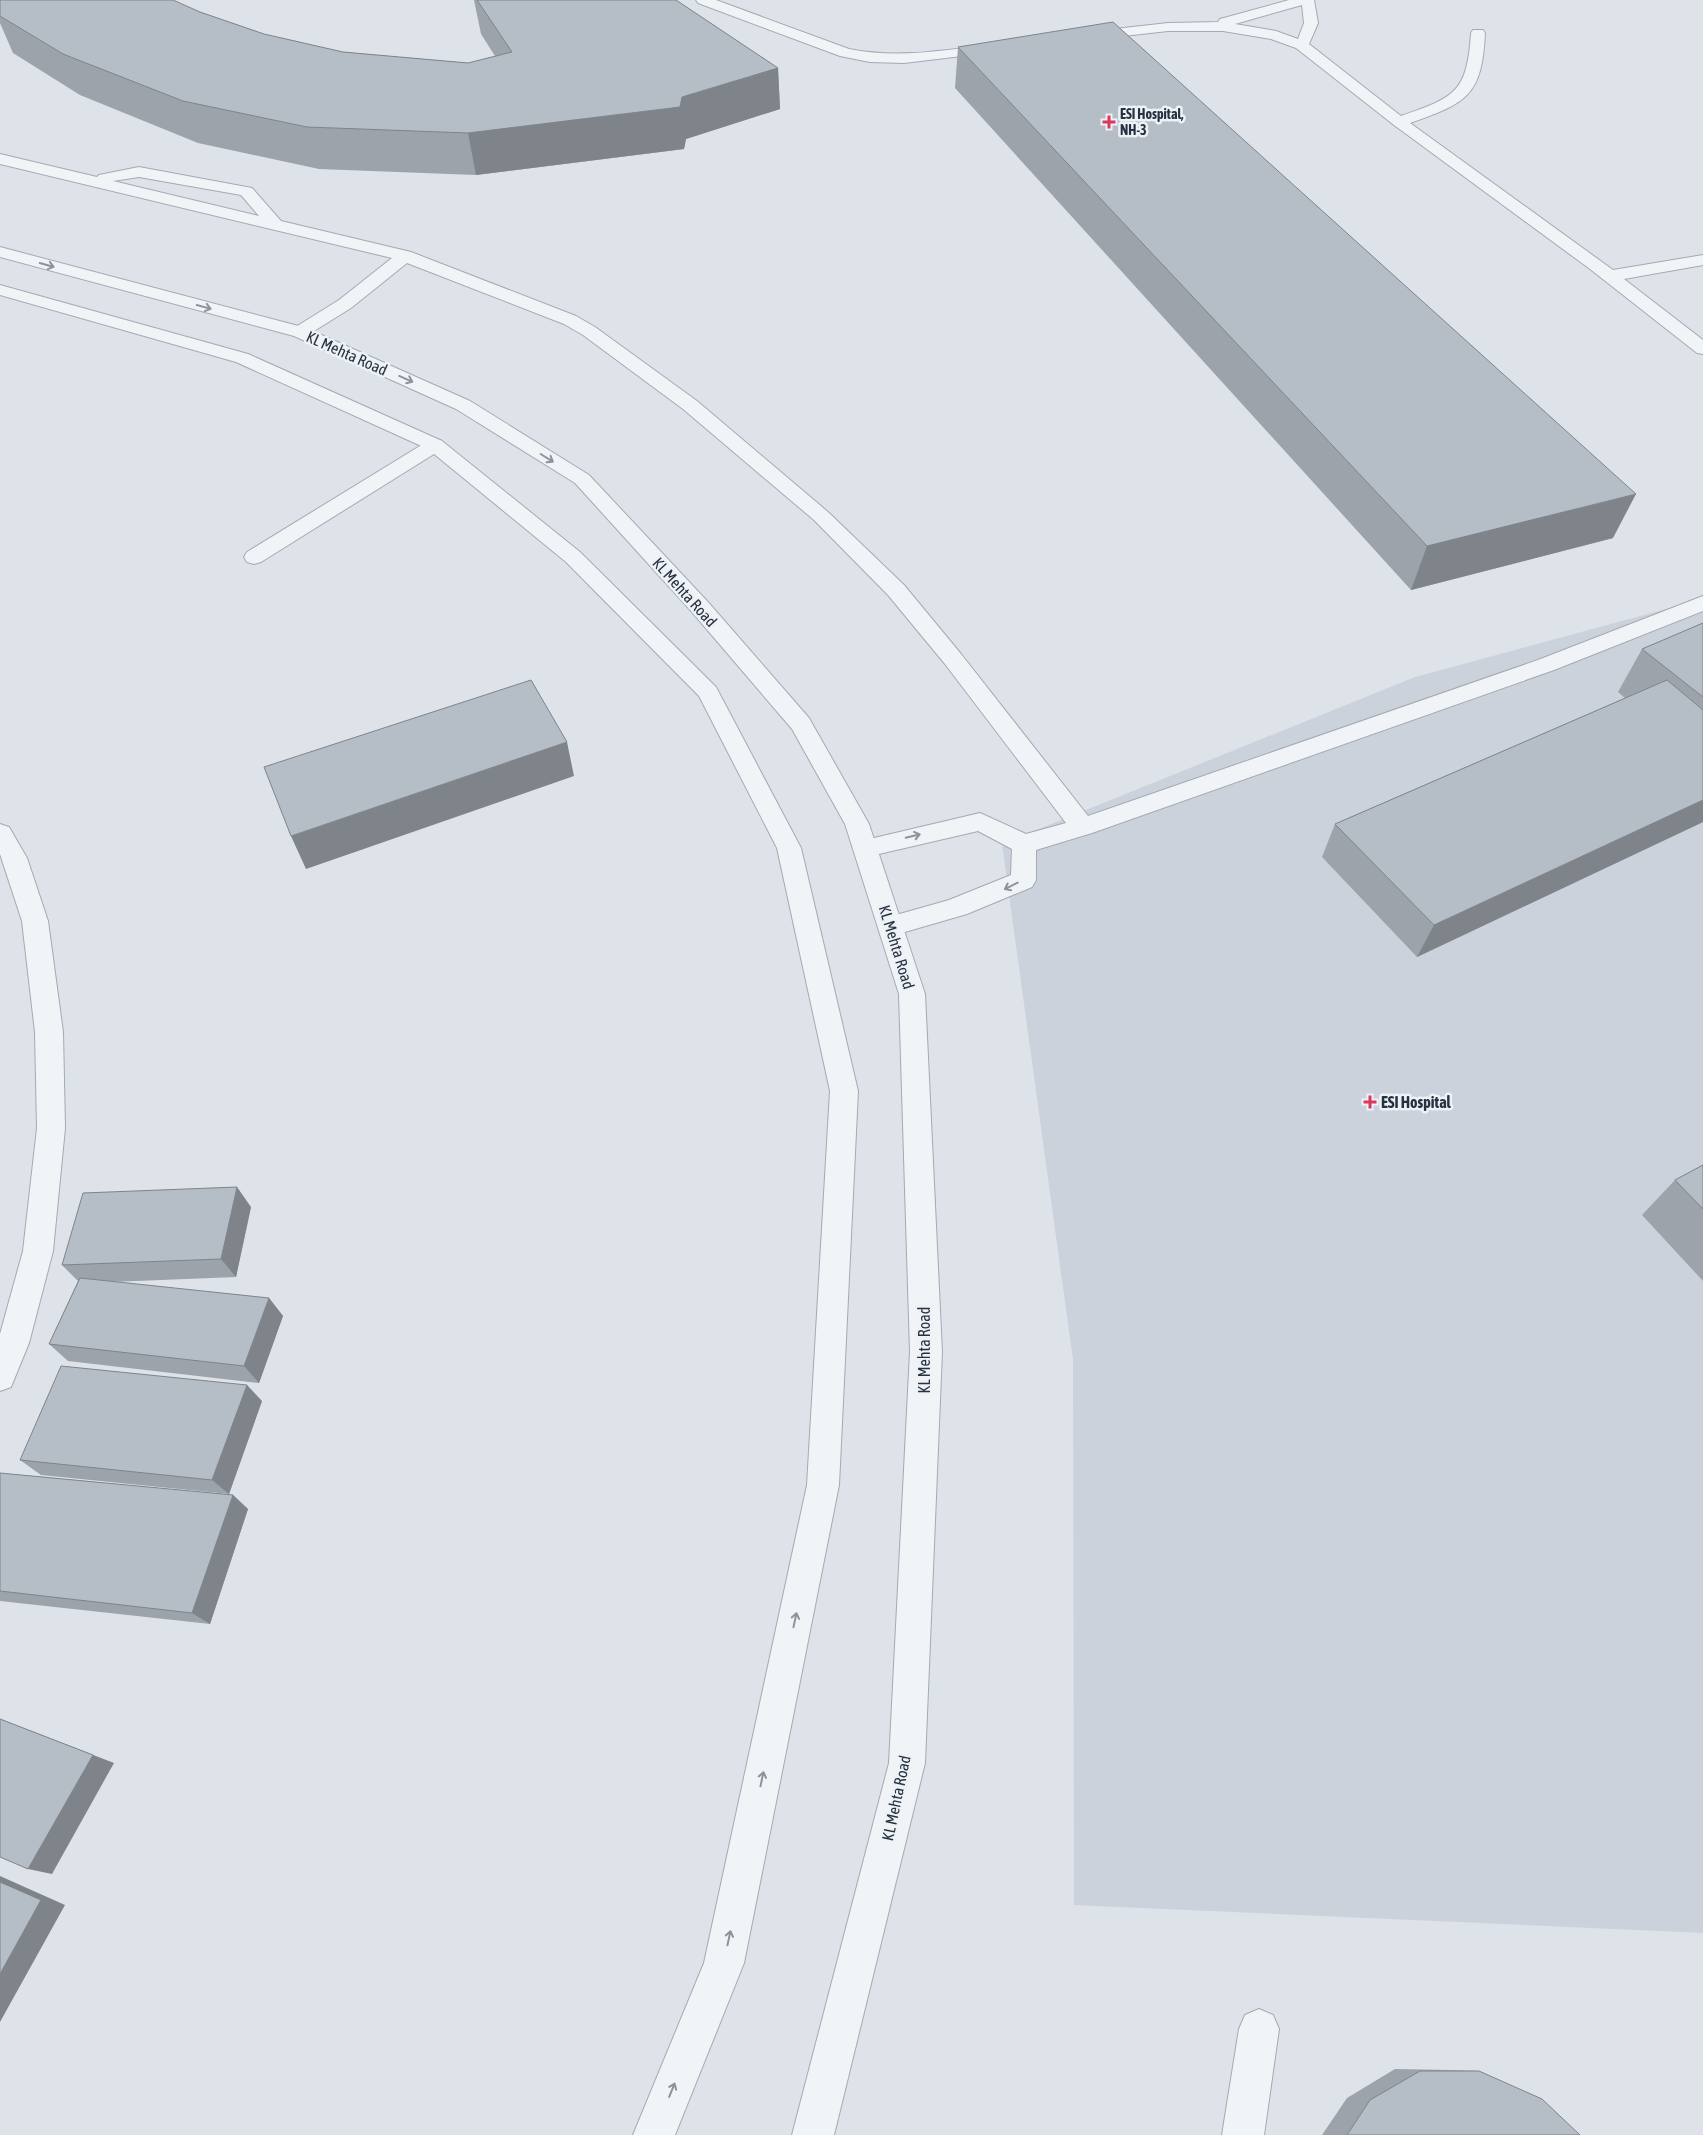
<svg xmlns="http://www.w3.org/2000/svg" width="1703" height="2135" font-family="'Asap Condensed',sans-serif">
<rect width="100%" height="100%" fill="#dee3e9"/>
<path fill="#ccd2db" d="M1703,599V1933L1074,1905L1073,1360L1002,844L1415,677Z"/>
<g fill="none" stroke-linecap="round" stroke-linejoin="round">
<g stroke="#a3aab3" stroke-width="2">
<path id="service" d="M696,0H716L849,49C898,59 946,50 995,44L1000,45L1002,48L1000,51L995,52L904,63L870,62L840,56L698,3Z
M1289,0H1314L1318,23L1309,44L1401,116C1455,97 1467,93 1471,33L1473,30H1483L1485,33C1482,96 1467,103 1410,123L1613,270L1703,255V265L1624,279L1703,340V354L1697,353L1590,269L1394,125L1296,48L1271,39L1223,31H1168L1088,40L1083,39L1081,36L1083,33L1088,32L1168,23L1218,22L1220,19ZM1302,5L1304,23L1298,39L1276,31L1235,24Z
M0,154L97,177L99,175L139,167L252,188L281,221L411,252L576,316L595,327L697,401L828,512L904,585L961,654L1088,816L1538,660L1703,596V611L1554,670L1092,833L1036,850V880L1032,887L967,914L891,936L882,933L878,926L882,919L949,900L1011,875L1012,849L978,831L866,857L857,854L854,848L857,842L980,813L1026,834L1066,823L945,664L888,595L814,520L683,409L583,335L564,324L407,263L351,308L306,336L300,337L294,336L291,332L294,328L339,300L392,258L0,164ZM139,177L241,195L259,216L113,181Z
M1259,2009L1273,2015L1279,2029L1264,2135H1222L1239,2029L1245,2015Z"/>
</g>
<g stroke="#a3aab3" stroke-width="2">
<path id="minor" d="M435,439L442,441L445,445L442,449L261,562L254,564L247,562L244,557L247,552L428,441Z
M0,824L9,827L27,858L48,921L63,1032L65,1128L53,1251L29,1343L11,1387L0,1391V1334L23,1251L37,1128L35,1032L22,921L0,854Z"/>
</g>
<g stroke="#a3aab3" stroke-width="2">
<path id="tertiary" d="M0,247L306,328L470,401L589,475L708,602L809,718L869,824L925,994L942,1352L925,1763L834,2135H792L889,1763L910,1352L899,994L845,824L792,729L692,612L575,483L456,409L294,336L0,257Z
M0,285L248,354L442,441L580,552L716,687L801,848L858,1091L839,1485L744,1963L675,2135H633L704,1963L807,1485L830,1091L777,848L699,696L566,562L428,449L236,362L0,295Z"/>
</g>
<use href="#service" fill="#f1f4f7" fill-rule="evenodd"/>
<use href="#minor" fill="#f1f4f7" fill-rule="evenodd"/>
<use href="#tertiary" fill="#f1f4f7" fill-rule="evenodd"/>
</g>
<path fill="#9ca3aa" d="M0,0L200,12L264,34L343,52L468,63L495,56L481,34L474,0H676L778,68L780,109L686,139L684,149L476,175L319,169L198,143L80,95L13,53L0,23Z
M958,47L1613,538L1411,590L955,88Z
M1703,623V822L1417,957L1322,857L1335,824L1625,698L1618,692L1642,649Z
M1703,1165V1281L1642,1215L1675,1180Z
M251,1207L236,1277L111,1282L269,1298L283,1316L259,1383L68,1361L49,1344L78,1281L62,1265Z
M262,1401L229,1494L41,1475L20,1460Z
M0,1473L233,1495L248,1509L210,1624L0,1601Z
M1395,2069L1451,2070L1479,2071L1580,2135H1322L1347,2098Z"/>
<path fill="#7f848b" d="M778,68L780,109L686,139L684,149L476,175L468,133Z
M1636,494L1613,538L1411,590L1427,546Z
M567,742L574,776L306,869L291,836Z
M1703,800V822L1417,957L1434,925Z
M237,1187L251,1207L236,1277L221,1259Z
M269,1298L283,1316L259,1383L244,1366Z
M247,1385L262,1401L229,1494L212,1480Z
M233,1495L248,1509L210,1624L192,1613Z
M0,1719L114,1763L52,1874L28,1869Z
M0,1876L65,1905L0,2022Z"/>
<path fill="#b5bdc6" stroke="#7f848b" d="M0,0H173L200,12L264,34L343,52L468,63L512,52L477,0H676L778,68L682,97L680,107L468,133L307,127L183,101L63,54L0,16Z
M1113,22L1636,494L1427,546L958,47Z
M1703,623V697L1642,649Z
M531,680L567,742L291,836L264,767Z
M1667,680L1703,710V800L1434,925L1335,824Z
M1703,1165V1209L1675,1180Z
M237,1187L221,1259L62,1265L83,1193Z
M80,1278L269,1298L244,1366L49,1344Z
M61,1366L247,1385L212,1480L20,1460Z
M0,1473L233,1495L192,1613L0,1591Z
M0,1719L93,1755L28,1869L0,1857Z
M0,1882L41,1900L0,1974Z
M1420,2071H1479L1542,2099L1580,2135H1347L1370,2100Z"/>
<defs><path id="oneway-shaft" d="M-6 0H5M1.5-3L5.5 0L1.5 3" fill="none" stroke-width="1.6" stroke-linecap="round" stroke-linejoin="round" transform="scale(1.25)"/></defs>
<g stroke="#8c939c">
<use href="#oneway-shaft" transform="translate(47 265) rotate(16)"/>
<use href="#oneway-shaft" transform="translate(204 307) rotate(15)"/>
<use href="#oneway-shaft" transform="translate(406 379) rotate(24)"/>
<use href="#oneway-shaft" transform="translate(547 458) rotate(32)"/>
<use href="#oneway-shaft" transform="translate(913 836) rotate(-13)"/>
<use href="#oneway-shaft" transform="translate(1011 886) rotate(153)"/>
<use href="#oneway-shaft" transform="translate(795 1620) rotate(-78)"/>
<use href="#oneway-shaft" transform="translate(762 1779) rotate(-78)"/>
<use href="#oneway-shaft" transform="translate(729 1938) rotate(-78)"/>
<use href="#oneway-shaft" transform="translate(672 2090) rotate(-68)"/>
</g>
<g fill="#d73a5d" stroke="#eef2f6" stroke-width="2">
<path d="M1106.5 114.5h5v5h5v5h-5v5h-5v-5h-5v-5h5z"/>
<path d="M1367.5 1094.5h5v5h5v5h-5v5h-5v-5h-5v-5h5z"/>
</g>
<g text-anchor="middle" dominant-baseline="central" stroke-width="5" stroke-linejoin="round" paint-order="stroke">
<g font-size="14" font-weight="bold" fill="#263241" stroke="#eef2f6" text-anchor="start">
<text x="1120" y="114">ESI Hospital,<tspan x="1120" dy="16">NH-3</tspan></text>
</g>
<g font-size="16" fill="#263241" stroke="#eef2f6">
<text transform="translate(347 353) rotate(24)">KL Mehta Road</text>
<text transform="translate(685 592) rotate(48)">KL Mehta Road</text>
<text transform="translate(897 947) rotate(73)">KL Mehta Road</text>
<text transform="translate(924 1350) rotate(-90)">KL Mehta Road</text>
<text transform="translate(896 1798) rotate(-78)">KL Mehta Road</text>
</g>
<g font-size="16" font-weight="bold" fill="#263241" stroke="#eef2f6" text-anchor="start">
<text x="1381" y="1102">ESI Hospital</text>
</g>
</g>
</svg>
